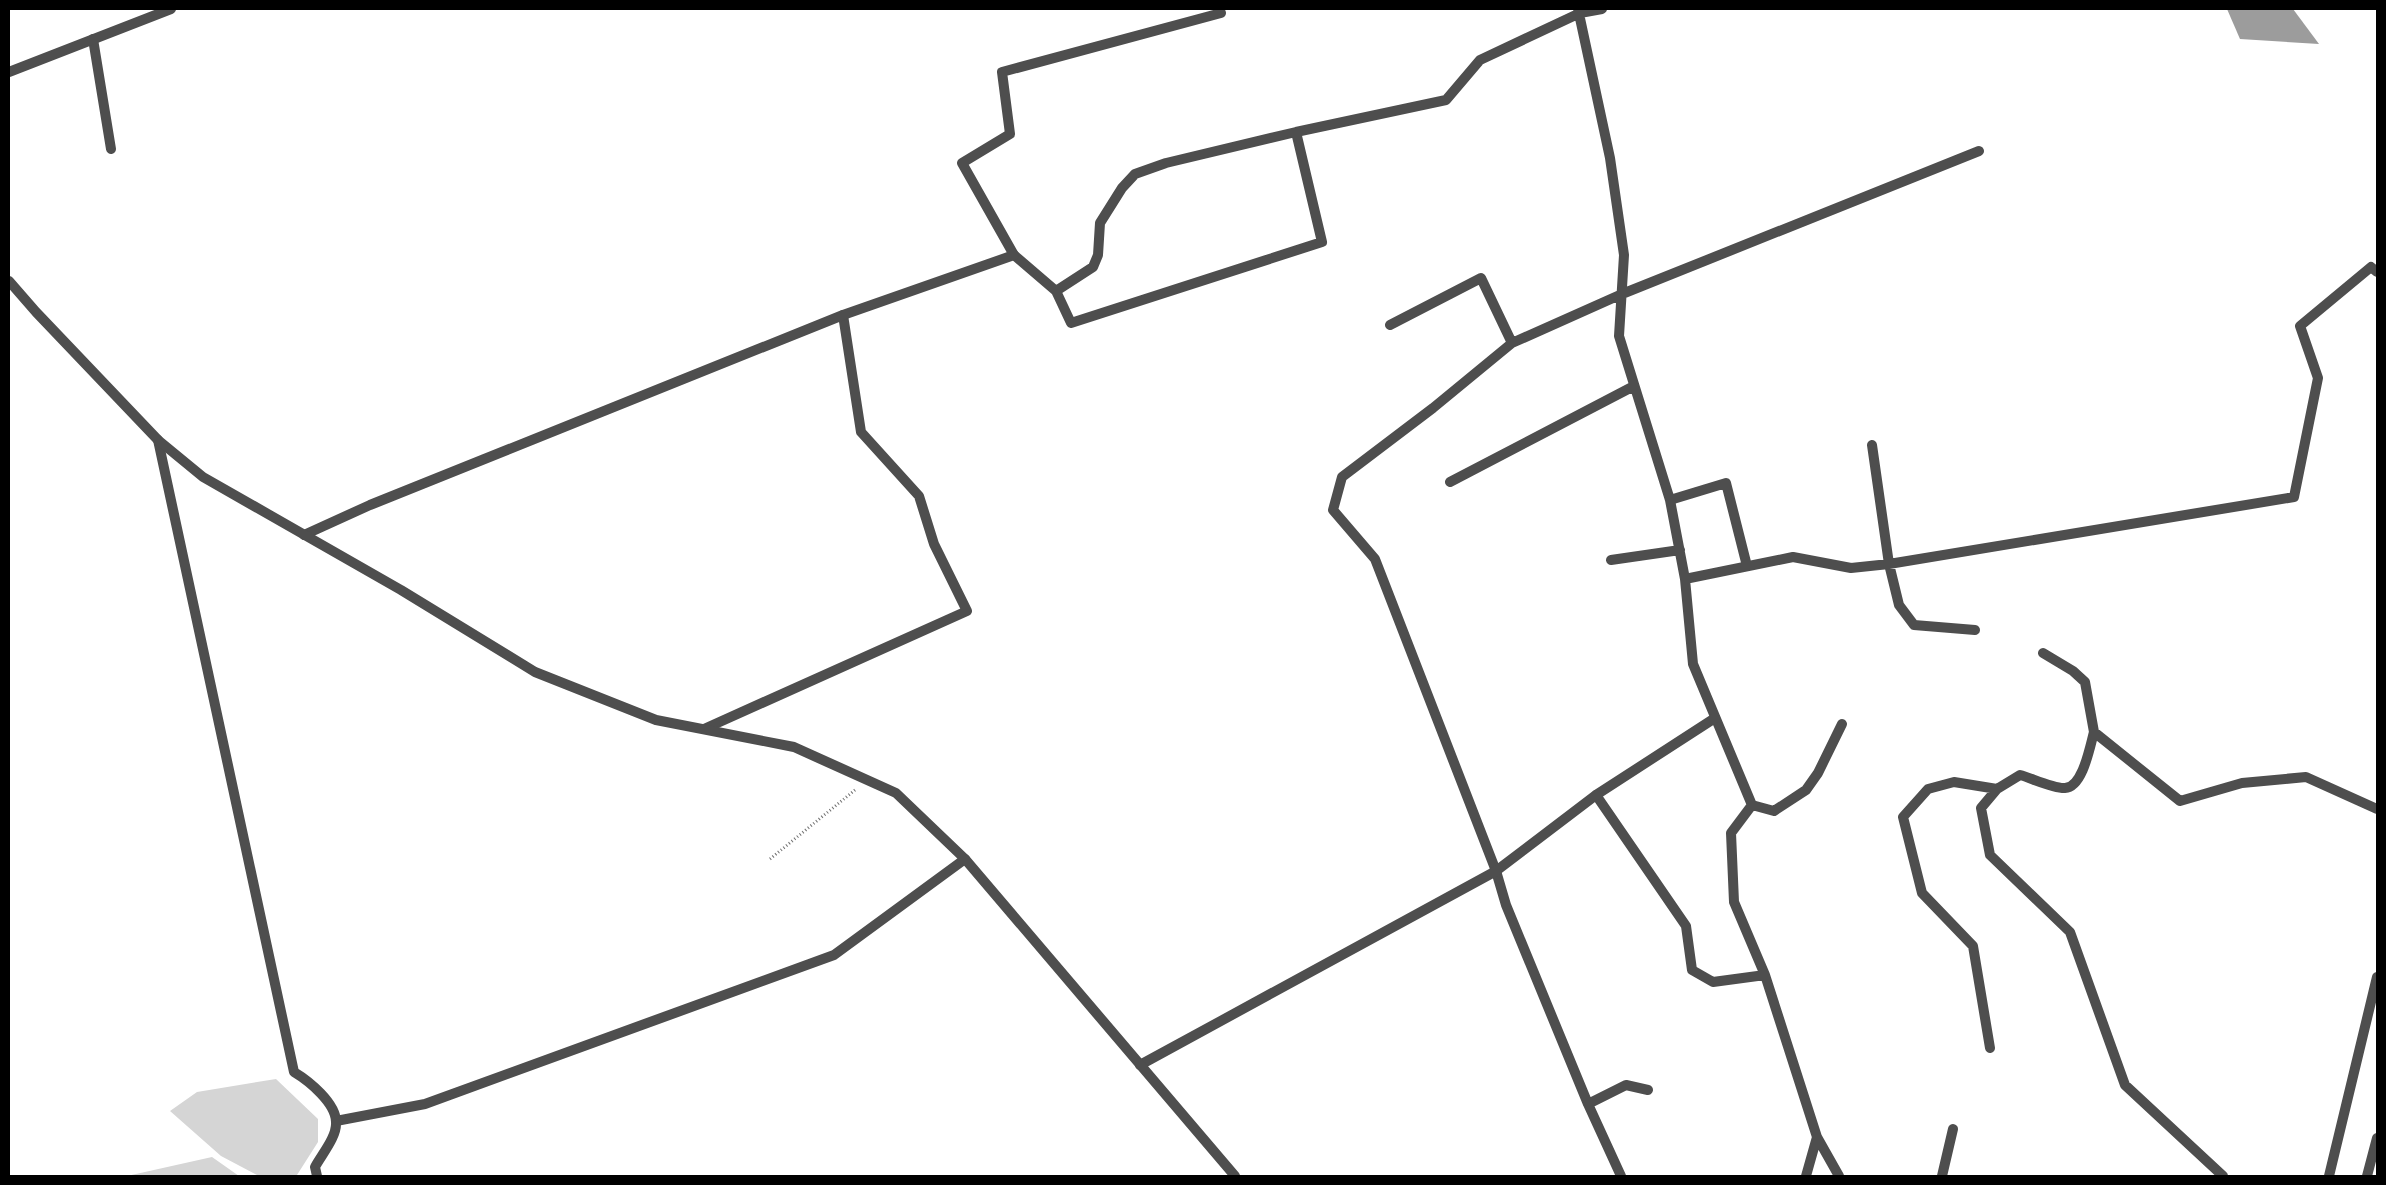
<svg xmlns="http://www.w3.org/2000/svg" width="2386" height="1185" font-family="'Open Sans',sans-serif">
<rect width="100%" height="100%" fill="#fff"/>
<path fill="#d5d5d5" d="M276,1079L318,1119V1142L297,1175H257L221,1156L170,1111L197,1092Z
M212,1157L239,1176H127Z"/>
<path fill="#9c9c9c" d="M2227,9H2293L2319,44L2240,39Z"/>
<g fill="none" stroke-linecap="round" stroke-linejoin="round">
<path stroke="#707070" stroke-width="3" stroke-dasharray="1 2.5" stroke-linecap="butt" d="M770,859L855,790"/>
<path stroke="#4e4e4e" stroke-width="10" d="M1578,9L1610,158L1624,255L1619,336L1670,500L1685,579L1693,664L1752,805L1731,833L1734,902L1765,975L1817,1137L1839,1176
M93,39L111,149
M1014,255L1056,291L1093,267L1098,255L1100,223L1122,188L1135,174L1166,163L1296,132L1446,100L1480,60L1580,13L1602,9
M1056,291L1071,323L1322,242L1296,132
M1390,325L1481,278L1512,343
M158,440L294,1072C309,1081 336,1103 336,1122C337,1137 322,1154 315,1167L317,1176
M1872,445L1889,564L1899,605L1914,625L1975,630
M1450,482L1634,386
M1670,500L1726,483L1747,566
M1611,560L1680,550
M1685,579L1793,557L1851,568L1889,564L2294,497L2318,378L2300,326L2371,267L2377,272
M2043,653L2073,671L2085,682L2094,732
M704,729L967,611L934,544L919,496L861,432L843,315
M1997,789L1981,808L1990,855L2070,932L2125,1085L2223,1176
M1596,795L1686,926L1692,970L1713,982L1765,975
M1752,805L1774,811L1806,790L1818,773L1842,724
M1990,1048L1973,946L1922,893L1903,817L1928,789L1954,782L1997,789L2020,775C2031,778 2055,789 2065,788C2083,787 2090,746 2094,732L2180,801L2242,783L2306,777L2377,809
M1588,1104L1626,1085L1648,1090
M336,1121L425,1104L834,955L965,859
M1621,1176L1588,1104L1506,905L1496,871L1375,559L1333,510L1342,477L1433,408L1512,343L1622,294L1979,151
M1806,1176L1817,1137
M1942,1176L1953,1129"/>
<path stroke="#4e4e4e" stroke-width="10" d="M9,72L171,9
M304,535L370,505L843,315L1014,255L962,163L1010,134L1002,72L1221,13L1219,9
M1140,1065L1496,871L1596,795L1715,718"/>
<path stroke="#4e4e4e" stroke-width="10" d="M9,281L36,312L158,440L203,477L401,590L535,672L656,720L794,747L896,793L965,859L1235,1176
M2329,1176L2377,977
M2367,1176L2377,1138"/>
</g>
<rect width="2386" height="1185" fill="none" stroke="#000000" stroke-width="20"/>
</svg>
